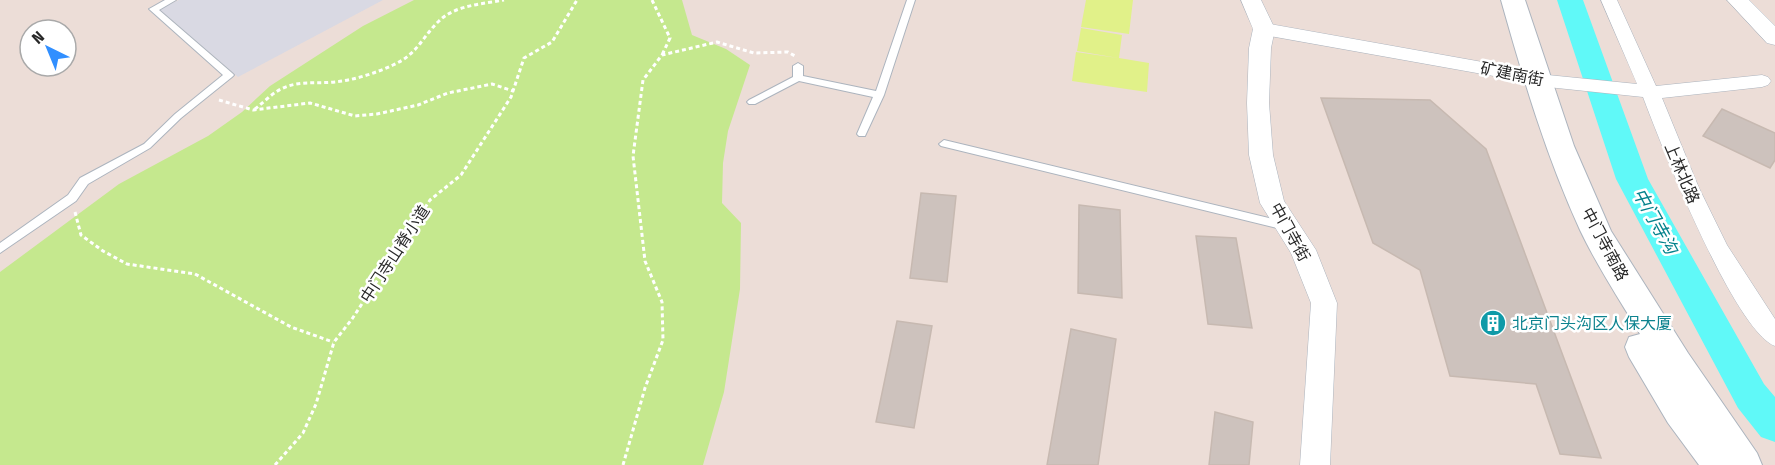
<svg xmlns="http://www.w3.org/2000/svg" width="1775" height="465" font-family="'Fira Sans Condensed','Noto Sans SC',sans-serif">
<rect width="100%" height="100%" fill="#ecddd7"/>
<path fill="#d9d9e3" d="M179,0H383L238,77L159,9Z"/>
<path fill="#c5e88e" d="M414,0H682L692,35L726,49L750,65L728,131L723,163L722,203L741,223L740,289L724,392L703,465H0V272L119,184L208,136L242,112L270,86L363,26Z"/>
<path fill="#e1f189" d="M1086,0H1133L1129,34L1081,27Z
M1081,28L1122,35L1119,58L1149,63L1147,92L1072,81L1076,52L1118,58L1077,51Z"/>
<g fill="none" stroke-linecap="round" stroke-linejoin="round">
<path fill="#60f9f8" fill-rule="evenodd" d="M1557,0H1583L1648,179L1764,384L1775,397V442L1761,437L1738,408L1616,179Z"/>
</g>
<path fill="#cdc2bd" stroke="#c7b9b1" stroke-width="1.5" d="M1321,98L1430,100L1486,149L1601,458L1560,454L1536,384L1450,376L1420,270L1373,243Z
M1722,109L1775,133V160L1770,168L1703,136Z
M921,193L956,196L947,282L910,278Z
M1079,205L1120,210L1122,298L1078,293Z
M1196,236L1236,238L1252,328L1208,324Z
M897,321L932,326L914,428L876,422Z
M1071,329L1116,339L1098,465H1047Z
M1215,412L1253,422L1249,465H1209Z"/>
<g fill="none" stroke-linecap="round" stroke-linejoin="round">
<g stroke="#acb4be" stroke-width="2">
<path id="service" d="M165,0H176L159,10L232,73L234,75L232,77L181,118L150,148L88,184L76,201L0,253V243L68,195L80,178L144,144L175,114L223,75L149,9Z
M907,0H915L884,95L865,136H859L857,134L873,97L799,81L755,104H749L747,102L749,100L793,77V66L798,63L803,66V76L876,91Z
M944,140L1285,222L1289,223L1290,226L1289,229L1285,230L941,146L939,144Z"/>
</g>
<g stroke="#acb4be" stroke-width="1">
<path id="minor" d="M1601,0H1617L1656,86L1762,75L1768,77L1771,81L1768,85L1762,87L1662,98L1699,188L1727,245L1775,319V346C1734,331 1660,142 1643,97L1538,86L1516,80L1264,35L1258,33L1255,29L1258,25L1264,23L1516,68L1538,74L1637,84Z"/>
</g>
<g stroke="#acb4be" stroke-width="1">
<path id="tertiary" d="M1241,0H1261L1275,29L1271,48L1269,103L1273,155L1284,201L1316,250L1337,303L1330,465H1300L1311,303L1291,253L1260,203L1249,155L1247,103L1249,48L1253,29Z
M1727,0H1749L1775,26V45L1767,43Z"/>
</g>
<g stroke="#acb4be" stroke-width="2">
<path id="secondary" d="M1501,0H1525L1574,146L1611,231L1688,353L1757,453L1762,465H1699L1668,423L1629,357L1625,347L1629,337L1640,334C1619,299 1597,266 1580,230C1546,156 1523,78 1501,0Z"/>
</g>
<path stroke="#fff" stroke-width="3" stroke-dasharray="4 3" stroke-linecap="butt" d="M652,0L670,38L662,55
M219,100L253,110L310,103L355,116L377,114L418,105L448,93L492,84L513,91
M255,109C263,103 271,94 281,89C299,80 316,84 335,82C354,80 376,73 393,65C418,54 422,37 439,21C455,5 483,4 504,0
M75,212L81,235L103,251L127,264L195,274L291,327L333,342
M275,465L303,433L316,404L334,342L352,319L430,200L461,175L511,97L524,58L552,42L577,0
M623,465L645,388L663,340L662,302L645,261L633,156L643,80L662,55L717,42L754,53L788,52L795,56"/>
<use href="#service" fill="#fff" fill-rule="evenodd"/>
<use href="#minor" fill="#fff" fill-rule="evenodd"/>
<use href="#tertiary" fill="#fff" fill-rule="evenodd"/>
<use href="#secondary" fill="#fff" fill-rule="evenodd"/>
</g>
<defs>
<g id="building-disc" transform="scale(1.35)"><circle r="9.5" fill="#0f9aa8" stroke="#fff"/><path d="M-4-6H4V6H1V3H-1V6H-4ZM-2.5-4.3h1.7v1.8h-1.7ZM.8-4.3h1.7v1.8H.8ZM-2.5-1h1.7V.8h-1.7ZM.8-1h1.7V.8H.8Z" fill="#fff"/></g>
</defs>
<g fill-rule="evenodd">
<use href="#building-disc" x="1493" y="323"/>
</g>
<g text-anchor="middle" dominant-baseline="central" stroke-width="5" stroke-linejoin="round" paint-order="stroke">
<g font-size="16" fill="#282828" stroke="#fff">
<text transform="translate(1512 74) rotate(11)">矿建南街</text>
<text transform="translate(1682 173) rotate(67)">上林北路</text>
<text transform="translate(1290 232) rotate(61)">中门寺街</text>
<text transform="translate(1605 244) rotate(62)">中门寺南路</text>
<text transform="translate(395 254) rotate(-57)">中门寺山脊小道</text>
</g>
<g font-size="16" fill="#0d838f" stroke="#fff" text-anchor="start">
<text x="1512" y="323">北京门头沟区人保大厦</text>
</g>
<g font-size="18" font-style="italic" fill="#04828c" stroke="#fff">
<text transform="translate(1655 221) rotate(61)">中门寺沟</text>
</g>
</g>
<g transform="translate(48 48) rotate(317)"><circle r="28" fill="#ffffff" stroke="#a9a9a9" stroke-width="1.5"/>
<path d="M0-4.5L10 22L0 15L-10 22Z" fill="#318fff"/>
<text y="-9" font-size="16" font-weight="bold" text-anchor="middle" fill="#282828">N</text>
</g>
</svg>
